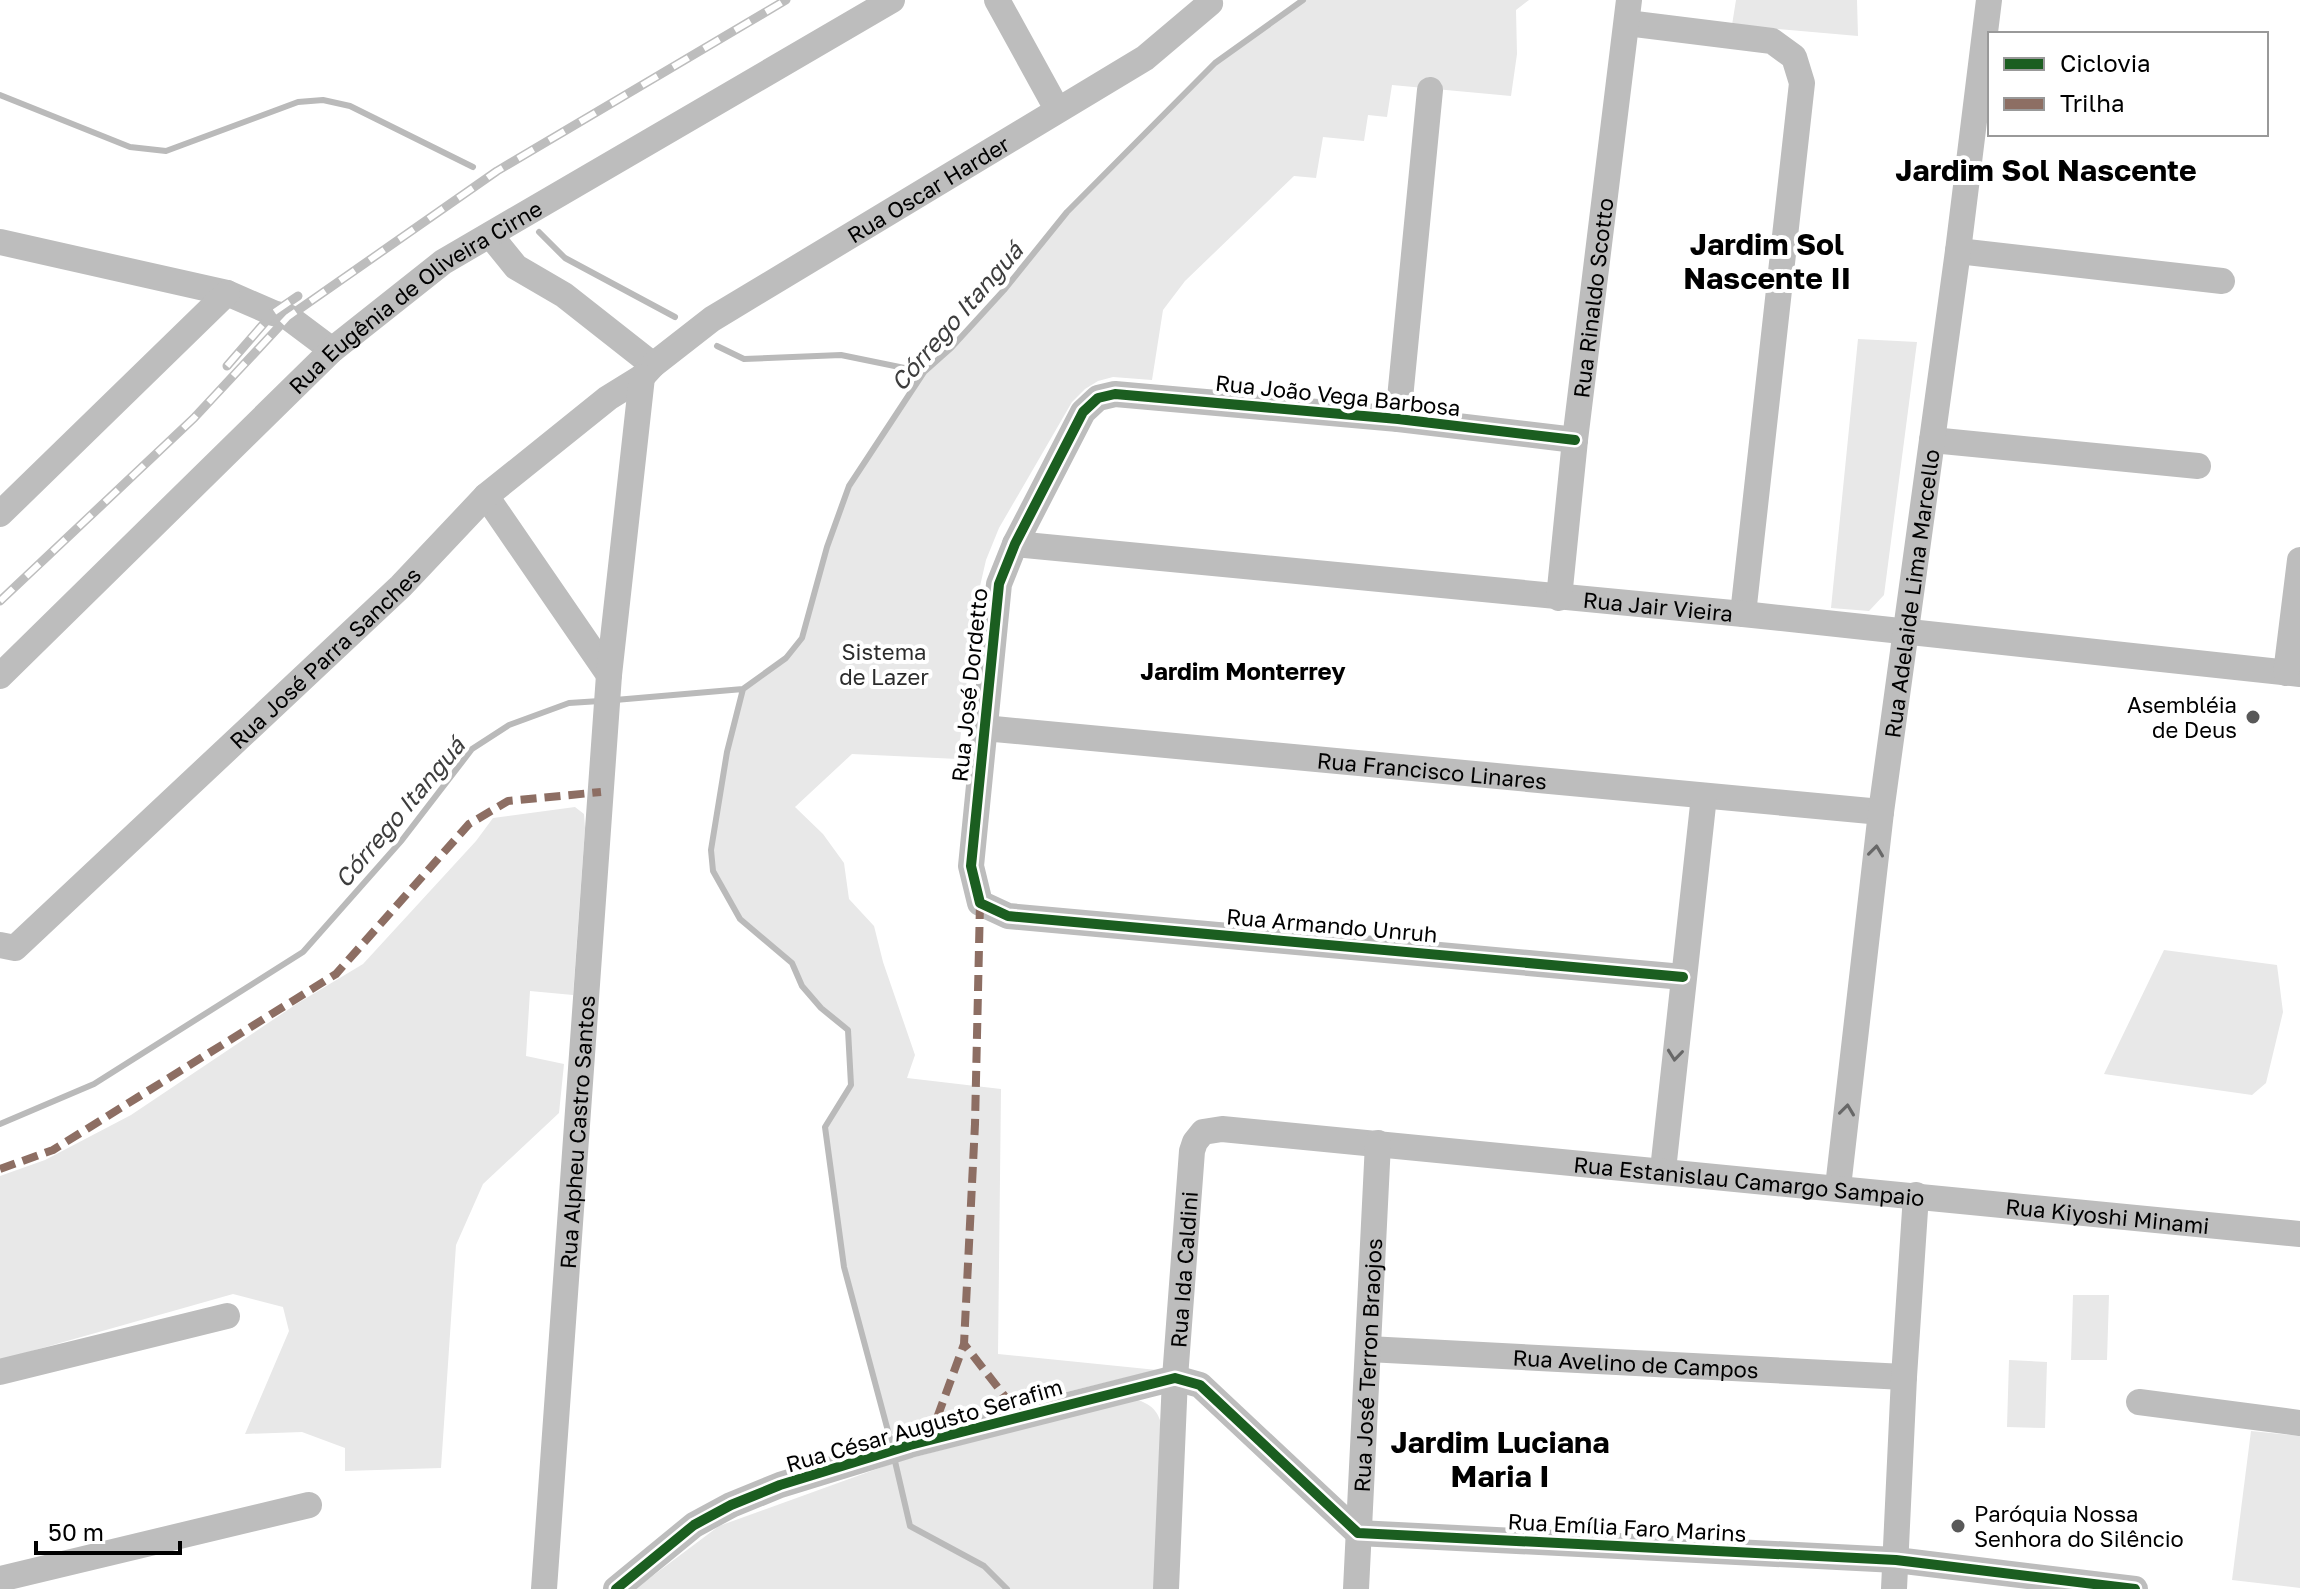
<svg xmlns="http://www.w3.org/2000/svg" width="2300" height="1589" font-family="'Golos Text',sans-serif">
<rect width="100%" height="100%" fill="#fff"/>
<path fill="#e8e8e8" d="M1303,0H1529L1516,10L1517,54L1511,96L1392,85L1387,117L1368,115L1364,141L1323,137L1316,178L1294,176L1185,281L1163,310L1152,380L1113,377L1098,381L1085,389L1072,402L999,528L986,560L975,608L958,759L852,754L795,807L823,834L844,863L849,899L874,926L883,962L915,1055L907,1078L1001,1089L998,1354L1157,1370L889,1435L844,1267L825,1127L851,1085L848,1030L821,1008L802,986L792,963L740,919L713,871L711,847L727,752L743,689L786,658L802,638L827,547L849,486L924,372L951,348L1004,290L1067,212L1215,63Z
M1736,0H1857L1858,36L1732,25Z
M1858,339L1917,342L1884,595L1869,611L1831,608Z
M575,807L584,814L585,828L573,995L530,991L526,1056L564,1064L559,1113L483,1184L456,1245L441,1468L345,1471V1448L302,1432L245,1434L289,1331L283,1307L233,1294L0,1360V1176L45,1160L131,1115L298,1003L363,964L476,841L493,818Z
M2164,950L2277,965L2283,1012L2266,1083L2252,1095L2104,1074Z
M2073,1295H2109L2107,1360H2071Z
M2009,1360L2047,1362L2045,1428L2007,1427Z
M1135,1399C1154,1405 1160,1413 1163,1433L1157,1589H635L719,1526L896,1462Z
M2251,1431L2300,1436V1588L2232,1580Z"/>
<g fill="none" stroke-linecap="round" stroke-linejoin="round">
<path stroke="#bababa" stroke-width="6" d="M0,95L130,147L166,151L298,102L323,100L350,106L473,167
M539,232L565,258L675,317
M717,346L744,359L841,355L924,372
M743,689L727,752L711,850L713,871L740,919L792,963L802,986L821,1008L848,1030L851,1085L825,1127L844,1267L892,1446
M615,700L743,689L786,658L802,638L827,547L849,486L924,372L951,348L1004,290L1067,212L1215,63L1303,0
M0,1124L94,1084L303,952L402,840L472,749L509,725L569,703L600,701
M894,1457L910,1526L984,1566L1007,1589"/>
<g stroke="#bdbdbd" stroke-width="26">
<path d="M997,0L1057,109"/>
<path d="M1627,23L1772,41L1794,57L1802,83L1743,614"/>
<path d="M490,235L516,267L564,295L653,365"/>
<path d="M0,242L227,293L273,313L288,317L332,350"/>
<path d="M1958,251L2222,281"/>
<path d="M1398,419L1430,90"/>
<path d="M1575,440L1398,419L1115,394L1098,398L1083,412L1015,544L999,584L971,866L980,903L1008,916L1683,977"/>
<path d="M1932,440L2198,466"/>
<path d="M486,496L609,675"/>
<path d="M0,514L227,293"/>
<path id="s1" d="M1015,544L1743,614L2300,674"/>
<path id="s2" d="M1559,598L1575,440L1629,0"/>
<path d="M2286,673L2300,560"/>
<path id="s3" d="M0,676L332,350L443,262L892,0"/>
<path id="s4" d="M984,728L1881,812"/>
<path id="s5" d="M0,945L15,948L401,586L486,496L608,398L642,377L653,365L712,319L1145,58L1210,3L1209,0"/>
<path d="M1663,1170L1704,796"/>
<path id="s6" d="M1838,1187L1881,812L1958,251L1989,0"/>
<path id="s7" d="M1368,1349L1904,1377"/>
<path d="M0,1372L227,1316"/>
<path d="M2139,1402L2300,1423"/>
<path d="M0,1579L309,1505"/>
<path id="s8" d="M544,1589L609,675L642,377"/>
<path d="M616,1589L694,1525L731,1505L780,1485L910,1445L1175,1378L1200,1385L1358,1533L1896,1560L2135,1589"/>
<path id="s9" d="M1166,1589L1175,1378L1192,1151L1195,1142L1203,1132L1222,1129L2300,1234"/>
<path id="s10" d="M1356,1589L1378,1143"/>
<path d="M1894,1589L1904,1377L1916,1195"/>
</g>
<g stroke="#bdbdbd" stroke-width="9">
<path id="rail" d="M227,366L273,313L298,296
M0,601L194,418L288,317L497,171L786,0"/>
</g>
<use href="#rail" stroke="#fff" stroke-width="6" stroke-dasharray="18" stroke-linecap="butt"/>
<path stroke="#8d6e63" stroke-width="8" stroke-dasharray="16 8" stroke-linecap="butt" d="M980,903L975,1124L964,1344L1021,1417
M0,1169L53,1150L336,974L469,824L508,801L601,792
M929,1440L964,1344"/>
<g stroke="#fff" stroke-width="15">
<path id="cycleway" d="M1575,440L1398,419L1115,394L1098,398L1083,412L1015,544L999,584L971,866L980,903L1008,916L1683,977
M616,1589L694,1525L731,1505L780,1485L910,1445L1175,1378L1200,1385L1358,1533L1896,1560L2135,1589"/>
</g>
<use href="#cycleway" stroke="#1b5e20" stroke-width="10"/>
</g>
<defs><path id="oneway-chevron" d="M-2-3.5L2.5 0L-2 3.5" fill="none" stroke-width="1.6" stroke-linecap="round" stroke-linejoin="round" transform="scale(2)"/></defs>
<g stroke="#686868">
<use href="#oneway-chevron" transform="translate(1876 851) rotate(-83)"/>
<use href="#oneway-chevron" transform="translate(1675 1055) rotate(96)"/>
<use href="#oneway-chevron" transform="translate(1847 1110) rotate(-83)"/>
</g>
<g fill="#595959" stroke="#fff" stroke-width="3">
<circle cx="2253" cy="717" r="8"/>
<circle cx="1958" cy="1526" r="8"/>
</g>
<g text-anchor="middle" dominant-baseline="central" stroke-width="8" stroke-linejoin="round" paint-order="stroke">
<g font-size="22" fill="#000" stroke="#fff">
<text stroke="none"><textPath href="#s5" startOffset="1208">Rua Oscar Harder</textPath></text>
<text stroke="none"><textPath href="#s3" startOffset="564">Rua Eugênia de Oliveira Cirne</textPath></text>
<text stroke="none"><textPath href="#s2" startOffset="302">Rua Rinaldo Scotto</textPath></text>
<text transform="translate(1338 395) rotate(6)">Rua João Vega Barbosa</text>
<text stroke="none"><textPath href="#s6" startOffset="598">Rua Adelaide Lima Marcello</textPath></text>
<text stroke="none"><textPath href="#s1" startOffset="646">Rua Jair Vieira</textPath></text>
<text stroke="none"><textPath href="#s5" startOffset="440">Rua José Parra Sanches</textPath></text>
<text transform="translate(969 685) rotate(-84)">Rua José Dordetto</text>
<text stroke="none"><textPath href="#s4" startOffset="450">Rua Francisco Linares</textPath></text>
<text transform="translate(1332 925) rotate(5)">Rua Armando Unruh</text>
<text stroke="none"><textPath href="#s8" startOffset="458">Rua Alpheu Castro Santos</textPath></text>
<text stroke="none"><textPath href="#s9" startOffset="1010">Rua Estanislau Camargo Sampaio</textPath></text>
<text stroke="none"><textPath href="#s9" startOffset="1370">Rua Kiyoshi Minami</textPath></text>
<text stroke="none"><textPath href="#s9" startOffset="320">Rua Ida Caldini</textPath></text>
<text stroke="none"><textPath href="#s7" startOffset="268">Rua Avelino de Campos</textPath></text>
<text stroke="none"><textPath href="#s10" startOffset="224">Rua José Terron Braojos</textPath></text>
<text transform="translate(924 1425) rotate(-16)">Rua César Augusto Serafim</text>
<text transform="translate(1627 1527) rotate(3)">Rua Emília Faro Marins</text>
</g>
<g font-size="22" fill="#2c2c2c" stroke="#fff">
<text x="884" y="651">Sistema<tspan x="884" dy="25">de Lazer</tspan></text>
</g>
<g font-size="22" fill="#000" stroke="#fff" text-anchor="end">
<text x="2237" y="704">Asembléia<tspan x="2237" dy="25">de Deus</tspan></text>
<text x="1974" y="1513" text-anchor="start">Paróquia Nossa<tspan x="1974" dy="25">Senhora do Silêncio</tspan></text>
</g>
<g font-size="24" font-style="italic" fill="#3d3d3d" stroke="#fff">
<text transform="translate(956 316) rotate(-49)">Córrego Itanguá</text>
<text transform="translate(399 812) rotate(-50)">Córrego Itanguá</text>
</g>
<g font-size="24" font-weight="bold" fill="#000" stroke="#fff">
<text x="1243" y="670">Jardim Monterrey</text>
</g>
<g font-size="30" font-weight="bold" fill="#000" stroke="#fff">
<text x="2046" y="170">Jardim Sol Nascente</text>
<text x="1767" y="244">Jardim Sol<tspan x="1767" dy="34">Nascente II</tspan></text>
<text x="1500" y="1442">Jardim Luciana<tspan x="1500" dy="34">Maria I</tspan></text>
</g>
</g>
<rect x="1988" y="32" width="280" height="104" fill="#ffffff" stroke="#999999" stroke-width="2"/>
<rect x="2004" y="58" width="40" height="12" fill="#1b5e20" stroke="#999999" stroke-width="2"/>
<text x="2060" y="72" font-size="24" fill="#000000">Ciclovia</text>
<rect x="2004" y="98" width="40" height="12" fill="#8d6e63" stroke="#999999" stroke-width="2"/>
<text x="2060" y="112" font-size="24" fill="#000000">Trilha</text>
<path d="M36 1541v12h144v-12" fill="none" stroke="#000000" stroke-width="4"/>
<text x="48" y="1541" font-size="24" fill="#000000" stroke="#ffffff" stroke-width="6" paint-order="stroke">50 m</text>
</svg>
